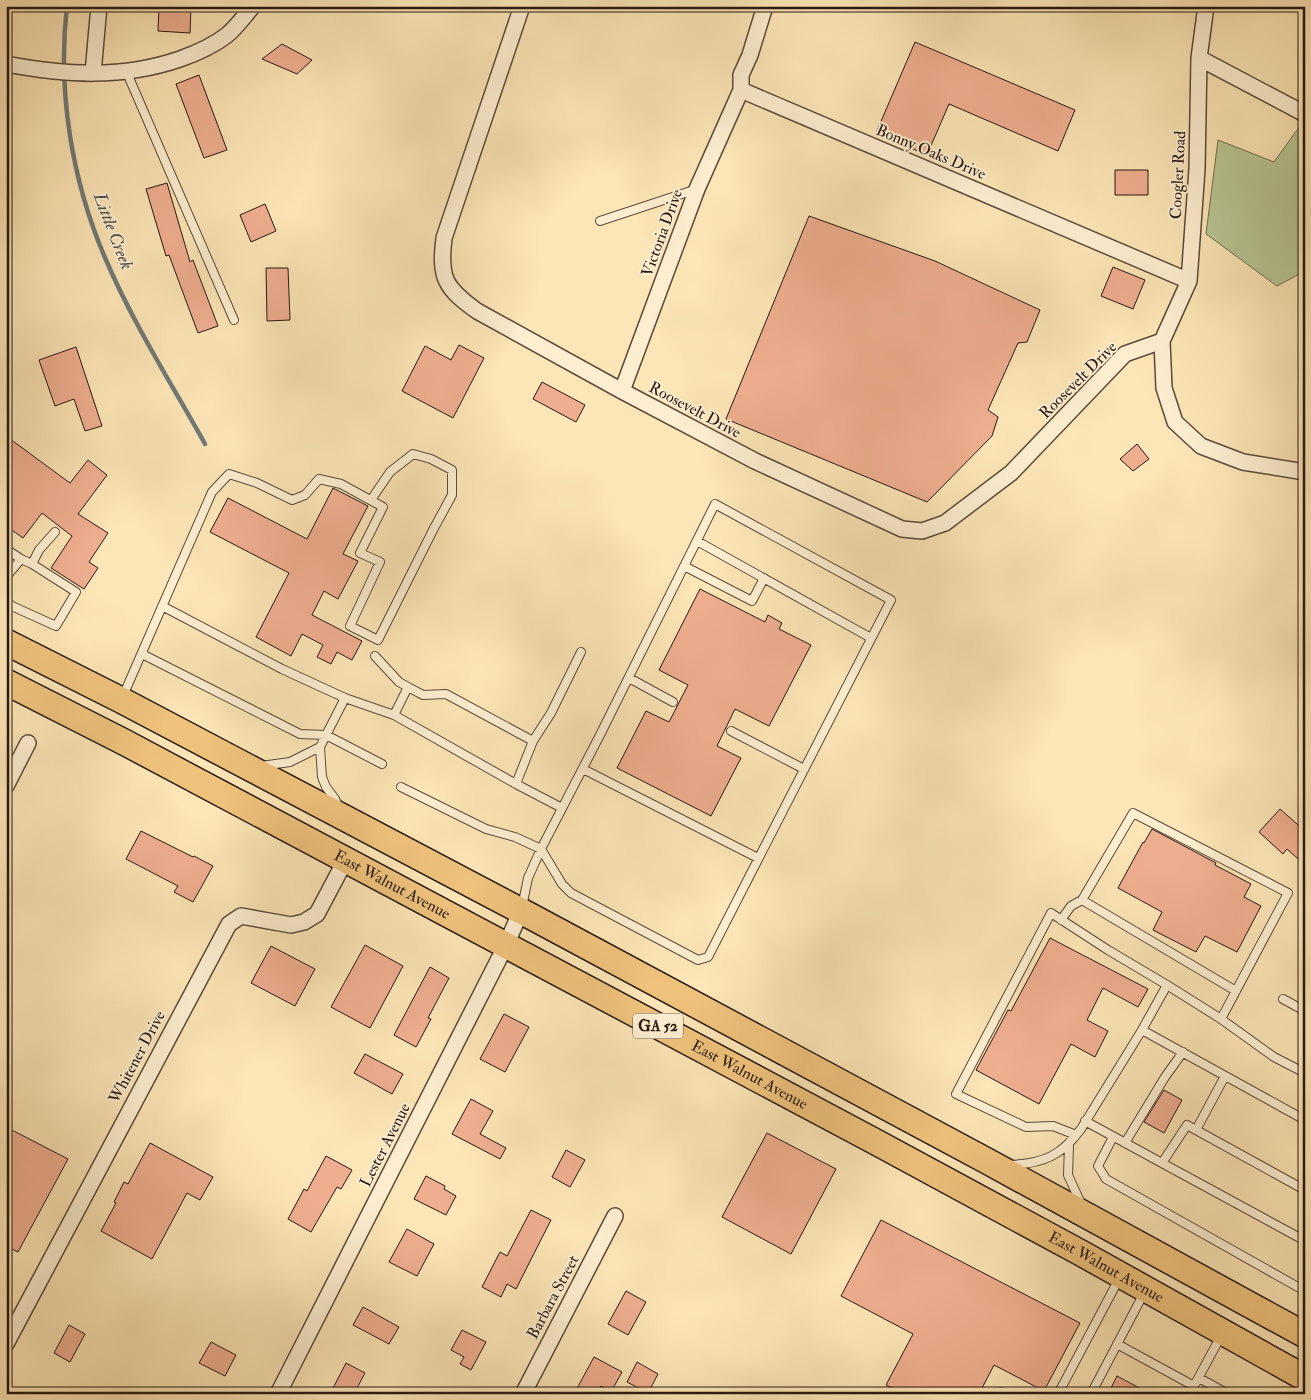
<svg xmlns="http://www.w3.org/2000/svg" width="1311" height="1400" font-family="'IM FELL Double Pica',serif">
<rect width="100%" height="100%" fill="#fce5b6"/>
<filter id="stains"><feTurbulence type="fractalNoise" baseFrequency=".004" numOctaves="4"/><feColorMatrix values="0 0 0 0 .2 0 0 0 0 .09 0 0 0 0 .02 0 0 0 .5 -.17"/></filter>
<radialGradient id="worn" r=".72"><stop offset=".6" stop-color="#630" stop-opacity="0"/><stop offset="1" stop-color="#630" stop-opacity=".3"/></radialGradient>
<path fill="#b8c693" stroke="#706f53" d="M1305,119V271L1277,286L1206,234L1218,140L1274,162Z"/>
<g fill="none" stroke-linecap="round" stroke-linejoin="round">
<path stroke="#727a77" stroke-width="4.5" d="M67,6C57,91 72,182 106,260C133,323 171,383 205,444"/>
</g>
<path fill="#efae90" stroke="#271813" d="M159,6H191L190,33L158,31Z
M915,42L1075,110L1058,151L949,104L927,155L876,133Z
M282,44L312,60L297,74L262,59Z
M199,75L227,150L204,158L176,84Z
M1115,170H1148V195H1115Z
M167,183L190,262L193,260L218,326L198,333L169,255L166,256L146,189Z
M265,204L276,231L251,242L240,215Z
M809,216L935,261L1040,310L1027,342L1018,343L988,410L998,417L992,436L927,502L726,419Z
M1113,267L1145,280L1133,309L1101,296Z
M266,268H288L290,320L267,321Z
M459,345L484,358L453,418L402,391L425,346L451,360Z
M76,347L102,426L85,431L74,399L55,406L39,360Z
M542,382L585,405L576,422L533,399Z
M6,436L70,483L88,460L107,475L78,514L108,533L89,562L98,568L84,589L51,568L72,536L42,513L23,538L6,526Z
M1137,444L1149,459L1133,471L1120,459Z
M333,488L368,506L343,554L358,561L338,599L324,591L312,615L362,641L352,660L337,652L331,664L317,657L323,645L302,634L291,656L256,637L289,573L210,532L228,498L307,539Z
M700,589L765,622L768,615L782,623L779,629L811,645L769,726L735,709L717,746L741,758L711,816L617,768L646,711L669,722L688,685L659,670Z
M1280,809L1305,831V865L1287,849L1283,854L1259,832Z
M1152,829L1216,863L1215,865L1251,884L1244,897L1261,906L1237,952L1205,936L1196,952L1153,930L1162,912L1118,888L1143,842L1144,843Z
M141,831L193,857L194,856L213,866L193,902L174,892L178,886L126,859Z
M1050,938L1148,989L1138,1007L1103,988L1087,1020L1108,1031L1095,1057L1071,1044L1039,1104L976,1070L1008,1010L1011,1011Z
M365,945L403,966L370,1028L331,1007Z
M271,946L315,969L295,1006L251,983Z
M430,967L449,978L428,1018L431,1019L416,1047L394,1035Z
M504,1014L529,1027L505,1072L480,1059Z
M365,1054L403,1074L392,1094L354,1073Z
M1164,1090L1182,1100L1164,1133L1144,1122Z
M471,1099L493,1111L480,1134L506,1148L500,1159L452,1134Z
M6,1127L68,1159L18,1252L6,1246Z
M767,1133L836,1169L791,1254L722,1217Z
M150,1143L213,1177L200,1200L187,1193L152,1259L101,1231L116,1203L114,1202L124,1182L128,1184Z
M566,1150L585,1160L570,1187L552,1177Z
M326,1156L352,1170L341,1189L337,1187L311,1232L288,1219L304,1189L307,1191Z
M426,1176L445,1186L444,1189L456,1196L446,1215L414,1199Z
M531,1210L551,1220L516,1289L507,1284L501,1297L482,1287L500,1252L507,1256Z
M881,1220L1080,1323L1044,1391L994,1365L979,1394H904L886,1385L913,1334L841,1296Z
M407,1229L434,1244L417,1276L389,1262Z
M626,1291L646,1302L628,1335L608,1324Z
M363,1307L399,1327L389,1344L353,1325Z
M69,1325L85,1334L70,1362L54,1353Z
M462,1330L486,1342L471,1370L460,1364L464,1357L451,1350Z
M211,1342L236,1355L225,1376L199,1363Z
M594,1357L622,1372L611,1392L601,1386L597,1394H574Z
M637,1362L658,1374L648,1393L627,1382Z
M346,1363L365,1373L354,1394H330Z
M1117,1376L1151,1394H1108Z"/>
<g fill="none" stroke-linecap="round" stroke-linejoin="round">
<g stroke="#5c4b3c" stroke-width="10">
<path id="service" d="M127,73L234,320
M600,221L697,189
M697,541L871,638
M6,549L21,559L6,577
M32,564L39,550L55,532
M684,566L752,601L764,578
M6,602L14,607L56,626L76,592L32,564L21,559
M162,606L282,669L345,698L320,747L322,777L326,787L335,799L339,808
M142,654L300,734L326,735L382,764
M375,656L399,682L408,687L423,695L446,694L533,741L516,784
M629,678L673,702
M123,696L212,492L229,474L257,483L292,500L305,495L319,479L341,484L383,507L360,553L380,562L350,626L378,640L433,530L452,495V470L431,459L413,454L390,472L371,500
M345,698L394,715L516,784L562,808
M394,715L408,687
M731,731L804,769
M533,741L551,713L581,652
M261,766L290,762L320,747
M583,769L758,858
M401,787L486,829L515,837L541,849L562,884L571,893L698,960L708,957L891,600L715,504L601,733L541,849L528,878L522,907
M1061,920L1071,906L1082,900
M1167,985L1221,1019L1274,1057L1305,1073
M1283,999L1305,1011
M1221,1019L1288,893L1133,813L1082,900L1236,991
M1142,1030L1305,1120
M1085,1121L1162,1163L1187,1125L1305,1190
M1196,1130L1225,1076
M1113,1137L1098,1166L1106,1179L1305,1291
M1125,1143L1165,1077L1183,1052
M1069,1145L1068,1175L1082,1206
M1162,1163L1300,1238
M1011,1165C1044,1163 1061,1156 1081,1129L1142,1030L1167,985L1108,950L1051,913L956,1094L1026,1127L1053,1126L1076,1135
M1305,1229L1300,1238L1305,1241
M1117,1344L1194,1386L1222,1334
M1199,1378L1228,1394
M1001,1392L1005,1394
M1058,1394L1120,1277
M1091,1394L1145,1291"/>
</g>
<g stroke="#5c4b3c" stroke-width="18">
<path id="minor" d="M522,6L444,238C439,278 445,288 477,311L622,391L755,461L902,529L922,531L945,523L1011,473L1125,354L1162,341
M1206,6L1199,58L1197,169L1189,281L1162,341L1164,388L1175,422L1201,446L1243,462L1305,472
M1199,58L1305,114
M6,64C65,75 122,79 180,59C197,53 213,46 227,35C237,27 245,15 253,6
M93,73L99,6
M741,90L1189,281
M622,391L697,189L741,90V75L750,55L765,6
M6,786L28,743
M6,1344L229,924L241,916L291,925L304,922L317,914L345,861
M278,1394L506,945L521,911
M523,1394L615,1216"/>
</g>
<g stroke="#271813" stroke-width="28">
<g id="primary">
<path d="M6,642L121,700L521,911L987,1161L1305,1335"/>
<path id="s1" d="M6,682L124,742L874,1141L1081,1253L1305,1378"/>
</g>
</g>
<use href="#service" stroke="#fdeed0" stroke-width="8"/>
<use href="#minor" stroke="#fdeed0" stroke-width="15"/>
<use href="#primary" stroke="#eec27b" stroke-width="25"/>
</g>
<g text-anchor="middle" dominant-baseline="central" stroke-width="4" stroke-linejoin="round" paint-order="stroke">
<rect fill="#fdeed0" stroke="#67584c" stroke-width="1" x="633" y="1013.5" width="50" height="25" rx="4"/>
<g font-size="15" font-weight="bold" fill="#271813">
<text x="658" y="1026">GA 52</text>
</g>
<g font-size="16" fill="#271813" stroke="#fdeed0">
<text transform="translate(931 152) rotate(23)">Bonny Oaks Drive</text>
<text transform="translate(1178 175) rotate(-87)">Coogler Road</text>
<text transform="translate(662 233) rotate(-70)">Victoria Drive</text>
<text transform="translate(1078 380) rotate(-45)">Roosevelt Drive</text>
<text transform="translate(695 410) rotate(28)">Roosevelt Drive</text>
<text stroke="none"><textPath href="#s1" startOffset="436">East Walnut Avenue</textPath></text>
<text transform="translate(137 1057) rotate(-62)">Whitener Drive</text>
<text stroke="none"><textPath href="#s1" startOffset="841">East Walnut Avenue</textPath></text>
<text transform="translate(385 1145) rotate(-63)">Lester Avenue</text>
<text stroke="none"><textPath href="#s1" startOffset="1246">East Walnut Avenue</textPath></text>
<text transform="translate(553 1297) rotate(-62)">Barbara Street</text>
</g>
<g font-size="18" font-style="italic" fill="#53514d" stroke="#fdeed0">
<text transform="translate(113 231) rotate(69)">Little Creek</text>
</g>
</g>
<rect width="1311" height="1400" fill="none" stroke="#fce5b6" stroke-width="25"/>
<rect x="8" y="8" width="1296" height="1385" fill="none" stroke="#271813" stroke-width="2.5"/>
<rect x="12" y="12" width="1286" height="1375" fill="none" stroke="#271813"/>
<rect width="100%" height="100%" filter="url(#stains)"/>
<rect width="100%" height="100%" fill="url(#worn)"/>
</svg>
